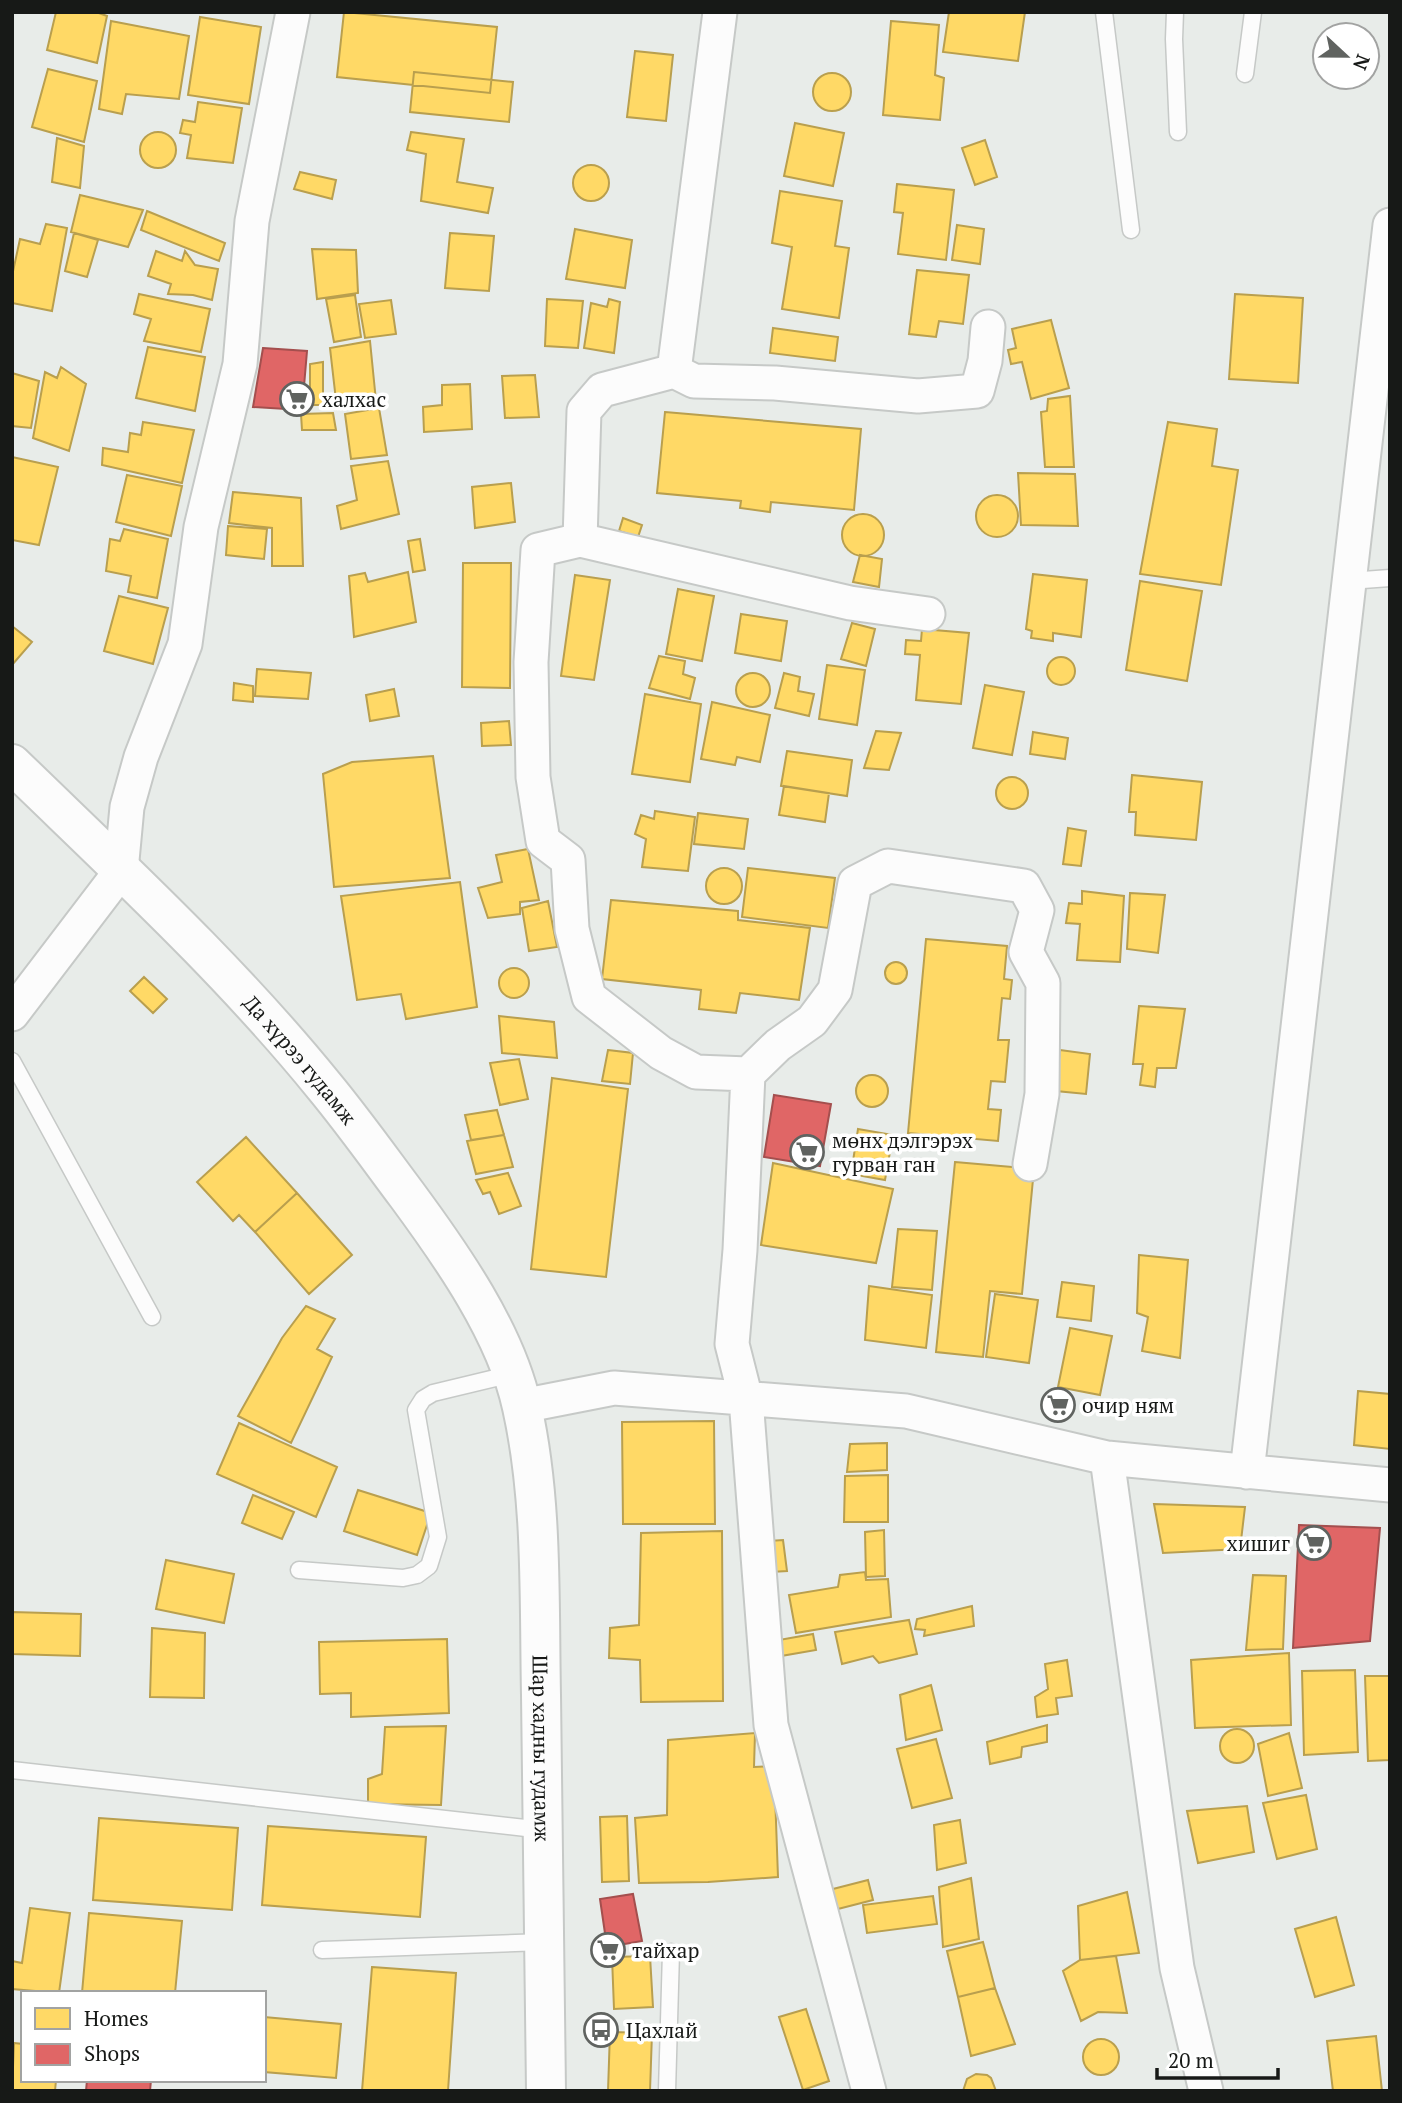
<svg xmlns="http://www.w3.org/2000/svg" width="1402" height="2103" font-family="'PT Serif',serif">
<rect width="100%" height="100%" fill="#e8ece9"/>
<path fill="#ffd966" stroke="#b99f4e" stroke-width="2" d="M56,12H96L107,16L97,63L47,50Z
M344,12L497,27L490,93L337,77Z
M949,12H1025L1018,61L943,52Z
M200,17L261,27L249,104L188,95Z
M111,21L189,36L179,99L126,94L122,114L99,109Z
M891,21L939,25L935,75L944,78L940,120L883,115Z
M635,51L673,55L666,121L627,117Z
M48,69L97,81L84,142L32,127Z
M414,72L513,82L509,122L410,112Z
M813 92a19 19 0 1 1 38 0a19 19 0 1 1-38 0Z
M198,102L242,108L233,163L187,158L191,135L180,133L183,120L195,122Z
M795,123L844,133L833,186L784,176Z
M411,132L464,139L457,182L493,188L488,213L421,201L426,154L407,150Z
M140 150a18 18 0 1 1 36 0a18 18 0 1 1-36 0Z
M57,138L84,146L80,188L52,182Z
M985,140L997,177L975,185L962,148Z
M573 183a18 18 0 1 1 36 0a18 18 0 1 1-36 0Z
M300,172L336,180L332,199L294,189Z
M897,184L954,190L946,260L898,254L903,213L894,212Z
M780,191L842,201L835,246L849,248L839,318L782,309L792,247L772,243Z
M80,195L143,210L128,247L71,232Z
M147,211L225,243L219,261L141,230Z
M46,224L67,228L52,311L12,303V276L20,239L40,244Z
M957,225L984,229L980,264L952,260Z
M575,229L632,240L625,288L566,279Z
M74,233L98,240L87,277L65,271Z
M450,233L494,236L489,291L445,288Z
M312,249L356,250L358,293L317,299Z
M156,251L182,261L185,251L195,265L218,269L212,300L193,295L168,294L171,284L148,276Z
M917,270L969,275L963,324L939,321L936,337L909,334Z
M139,294L210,309L201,352L144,341L151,319L134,314Z
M1235,294L1303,298L1298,383L1229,379Z
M355,295L361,337L334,342L326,299Z
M547,299L583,301L578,348L545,346Z
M609,299L620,302L614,353L584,348L591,303L607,307Z
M391,300L396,334L365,338L359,304Z
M1051,320L1069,388L1031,399L1022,362L1011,364L1008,350L1016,348L1012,329Z
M773,328L838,337L835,361L770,353Z
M370,341L376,401L337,409L330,348Z
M148,347L205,357L195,411L136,398Z
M323,362V405H310V364Z
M61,367L86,384L69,451L33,438L45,372L57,378Z
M12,373L39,381L31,428L12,426Z
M535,375L539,417L505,418L502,376Z
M470,384L472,429L424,432L423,407L442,405V385Z
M1070,396L1074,467H1045L1041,412L1047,411L1048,399Z
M379,408L387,455L351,459L345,414Z
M665,412L861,429L854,510L771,502L770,512L740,508L741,501L657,493Z
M333,413L336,430H302L301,414Z
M143,422L194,430L182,483L102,465L103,448L128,452L130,433L141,435Z
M1168,422L1217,429L1212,466L1238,470L1221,585L1140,574Z
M12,457L58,467L39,545L12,540Z
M388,461L399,514L341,529L337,506L357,500L351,466Z
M1018,473L1075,474L1078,526L1021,525Z
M127,475L182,486L171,536L116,522Z
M511,483L515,522L475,528L472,487Z
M233,492L301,498L303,566H272V528L229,523Z
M976 516a21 21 0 1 1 42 0a21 21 0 1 1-42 0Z
M842 535a21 21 0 1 1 42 0a21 21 0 1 1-42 0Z
M623,518L642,525L638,537L619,531Z
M228,526L267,529L264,559L226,555Z
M124,529L168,539L157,598L128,592L131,576L106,571L110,539L120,541Z
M420,539L425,570L413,572L408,541Z
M860,555L882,559L879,587L853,582Z
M463,563H511L510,688L462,687Z
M408,572L416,622L354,637L349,576L365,573L368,582Z
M1033,574L1087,580L1081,637L1053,633V641L1031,638L1032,631L1026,629Z
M575,575L610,580L594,680L561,676Z
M1140,581L1202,591L1187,681L1126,670Z
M678,589L714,596L702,661L666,654Z
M119,596L168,608L153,664L104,651Z
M741,614L787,621L781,661L735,653Z
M852,623L875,629L866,666L841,659Z
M12,626L32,642L12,665Z
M922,629L969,633L961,704L916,700L920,655L905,654L906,640L921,641Z
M659,656L685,661L683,674L695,678L690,699L649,688Z
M1047 671a14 14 0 1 1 28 0a14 14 0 1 1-28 0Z
M827,665L865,670L857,725L819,719Z
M257,669L311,673L308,699L255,696Z
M784,673L800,677L798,691L814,694L809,716L775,708Z
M736 690a17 17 0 1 1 34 0a17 17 0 1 1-34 0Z
M234,683L253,686V702L233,700Z
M985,685L1024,692L1012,755L973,748Z
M394,689L399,716L370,721L366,695Z
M645,694L701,704L690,782L632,774Z
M712,702L770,715L760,762L737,757L735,765L701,759Z
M509,721L511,745L482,746L481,723Z
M876,731L901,733L889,770L864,768Z
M1033,732L1068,738L1065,759L1030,754Z
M787,751L852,760L847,796L781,786Z
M433,756L450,878L334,887L323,774L352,762Z
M1132,775L1202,782L1196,840L1135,835L1136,812H1129Z
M996 793a16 16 0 1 1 32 0a16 16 0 1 1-32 0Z
M784,786L829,793L825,822L779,815Z
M655,811L695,817L688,871L642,867L646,839L635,834L641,815L654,819Z
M698,813L748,819L744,849L694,844Z
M1068,828L1086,831L1081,866L1063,864Z
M528,849L539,900L520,902V914L488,918L478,888L502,882L496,855Z
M748,868L835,878L828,928L742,917Z
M706 886a18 18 0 1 1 36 0a18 18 0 1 1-36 0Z
M460,882L477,1007L406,1019L401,994L357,1000L341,896Z
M1082,891L1124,896L1120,962L1077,960L1080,924L1066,923L1069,903L1082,904Z
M1130,893L1165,895L1158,953L1127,949Z
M611,900L738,911V920L810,928L799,1000L740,993L736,1013L699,1009L701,990L602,979Z
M548,901L557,947L529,951L522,908Z
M926,939L1007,946L1004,979L1012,980L1010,999L1002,998L998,1040H1009L1005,1082L991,1081L988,1109L1001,1110L998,1141L908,1133Z
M885 973a11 11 0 1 1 22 0a11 11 0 1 1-22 0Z
M499 983a15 15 0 1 1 30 0a15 15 0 1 1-30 0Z
M144,977L167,999L153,1013L130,991Z
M1139,1006L1185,1009L1176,1068H1157L1155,1087L1140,1085L1143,1064H1133Z
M499,1016L554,1022L557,1058L502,1053Z
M608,1050L633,1053L630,1084L602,1081Z
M1060,1050L1090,1054L1086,1094L1056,1091Z
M519,1059L528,1099L500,1105L490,1063Z
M856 1091a16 16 0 1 1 32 0a16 16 0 1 1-32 0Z
M552,1078L628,1089L606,1277L531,1269Z
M497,1110L504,1135L471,1140L465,1115Z
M858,1129L893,1135L885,1180L851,1174Z
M504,1135L513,1167L476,1174L467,1141Z
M246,1137L297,1193L255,1232L239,1215L233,1221L197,1182Z
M955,1162L1034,1169L1022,1294L990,1291L983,1357L936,1352Z
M773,1163L893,1189L876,1263L761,1245Z
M508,1173L521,1206L499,1214L490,1192L483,1194L476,1180Z
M297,1193L352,1255L309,1294L255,1232Z
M898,1229L937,1231L932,1290L892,1287Z
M1139,1255L1188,1260L1180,1358L1142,1351L1148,1317L1137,1313Z
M1062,1282L1094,1286L1091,1321L1057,1317Z
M869,1286L932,1295L926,1348L865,1340Z
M995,1294L1038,1300L1029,1363L986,1357Z
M306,1306L335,1319L317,1349L332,1357L291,1443L238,1416L282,1338Z
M1070,1328L1112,1336L1100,1395L1058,1387Z
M1358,1391L1390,1394V1449L1354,1445Z
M714,1421L715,1524H623L622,1422Z
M239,1423L337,1467L316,1517L217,1474Z
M887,1443V1470L847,1472L850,1444Z
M888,1475V1522H844L845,1476Z
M358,1490L431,1513L417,1555L344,1531Z
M253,1495L294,1512L282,1539L242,1523Z
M1154,1504L1245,1507L1240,1549L1163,1553Z
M884,1530L885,1576L866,1577L865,1532Z
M722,1531L723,1701L641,1702L640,1660L609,1658L610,1628L639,1625L641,1533Z
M783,1540L787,1571L771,1572L769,1541Z
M166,1560L234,1574L224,1623L156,1609Z
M865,1572L866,1580L888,1579L891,1617L796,1633L789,1595L838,1587L840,1575Z
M1253,1575L1286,1576L1283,1649L1246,1650Z
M972,1606L974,1626L924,1636L925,1630L915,1629L917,1619Z
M12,1612L81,1614L80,1656L12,1654Z
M909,1620L917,1654L879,1663L873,1656L842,1664L835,1632Z
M152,1628L205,1633L204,1698L150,1697Z
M813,1634L816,1650L781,1656L779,1640Z
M447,1639L449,1713L351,1717V1693L320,1694L319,1642Z
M1289,1653L1291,1725L1195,1728L1191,1660Z
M1067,1660L1072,1696L1056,1698L1058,1714L1037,1717L1035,1697L1048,1689L1045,1664Z
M1355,1670L1358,1752L1304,1755L1302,1671Z
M1365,1676H1390V1760L1368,1761Z
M931,1685L942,1730L906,1740L900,1695Z
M1047,1725V1742L1022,1747L1021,1757L990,1764L987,1742Z
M446,1726L441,1805L368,1804V1779L382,1774L385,1727Z
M1220 1746a17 17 0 1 1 34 0a17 17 0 1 1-34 0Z
M755,1733L754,1767L774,1766L778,1877L708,1882L639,1883L635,1818L667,1815L668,1740Z
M1289,1733L1302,1788L1268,1796L1258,1744Z
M936,1739L952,1798L912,1808L897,1749Z
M1306,1795L1317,1849L1277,1859L1263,1803Z
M1247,1806L1254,1852L1198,1863L1187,1811Z
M627,1816L629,1881L602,1882L600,1817Z
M99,1818L238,1828L232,1910L93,1900Z
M960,1820L966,1863L937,1870L934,1825Z
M268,1826L426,1837L420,1917L262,1905Z
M971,1878L979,1939L943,1947L939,1887Z
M868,1880L873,1900L834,1910L829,1890Z
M1127,1892L1139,1953L1080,1960L1078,1906Z
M933,1896L937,1924L867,1933L863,1905Z
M30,1908L70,1913L59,1993L12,1989V1961L22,1963Z
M89,1913L182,1921L175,1993H82Z
M1336,1917L1354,1985L1315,1997L1295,1929Z
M983,1942L995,1988L958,1997L947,1951Z
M650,1956L653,2007L614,2009L612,1957Z
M1116,1956L1127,2013L1098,2012L1081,2021L1063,1971L1080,1960Z
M372,1967L456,1973L448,2091H362Z
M995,1988L1015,2044L971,2056L958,1997Z
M806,2009L829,2081L803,2090L779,2017Z
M264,2017L341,2024L336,2078L264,2072Z
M610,2032L652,2033L650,2091H608Z
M1376,2036L1382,2091H1333L1327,2041Z
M1083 2057a18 18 0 1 1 36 0a18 18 0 1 1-36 0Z
M14,2043L23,2044V2080H56L55,2091H12Z
M976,2074L987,2075L991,2078L996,2091H963L967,2079Z"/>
<path fill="#e06666" stroke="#a44f4e" stroke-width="2" d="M263,348L307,351L302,410L253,407Z
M774,1095L831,1104L820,1166L764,1157Z
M1299,1525L1380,1528L1370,1641L1293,1648Z
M633,1894L642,1941L607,1947L600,1899Z
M87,2080H151L150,2091H86Z"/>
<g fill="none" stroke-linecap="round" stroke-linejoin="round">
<g stroke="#c6c9c7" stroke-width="19">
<path id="service" d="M1104,12L1131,230
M1175,12L1174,39L1178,132
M1245,74L1253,12
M1349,581L1390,578
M12,1061L152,1317
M299,1570L403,1578L417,1575L429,1566L438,1537L416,1410L423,1399L433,1393L512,1374
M12,1770L543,1830
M322,1950L544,1942
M667,2091L671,1952"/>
</g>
<g stroke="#c6c9c7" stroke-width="37">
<path id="minor" d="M720,12L674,371L602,390L584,411L580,540L538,550L531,662L533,777L543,841L568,860L572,929L589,997L661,1053L696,1072L748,1074L740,1250L732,1344L746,1399L771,1725L869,2091
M674,371L694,381L775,383L918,396L977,391L985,361L988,327
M580,540L850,603L928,614
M12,1014L121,871L127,807L141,757L185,644L201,527L240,364L252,221L293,12
M748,1074L778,1045L812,1021L835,990L855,883L888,866L1024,886L1037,910L1026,952L1043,983L1042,1094L1030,1164
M522,1406L614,1388L906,1411L1107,1458L1390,1485
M1107,1458L1177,1968L1206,2091
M1247,1472L1390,225"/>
</g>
<g stroke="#c6c9c7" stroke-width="42">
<g id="secondary">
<path id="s1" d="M12,764C119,868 230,970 324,1086C353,1121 380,1159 407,1195C452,1256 506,1333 522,1407C543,1501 539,1600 541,1695C543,1827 544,1959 546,2091"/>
</g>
</g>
<use href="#service" stroke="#fcfcfc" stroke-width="16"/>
<use href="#minor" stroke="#fcfcfc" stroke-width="33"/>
<use href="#secondary" stroke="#fcfcfc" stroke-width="38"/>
</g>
<defs>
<g id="supermarket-ring" transform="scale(1.75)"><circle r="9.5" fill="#fff" stroke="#606360" stroke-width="1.5"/><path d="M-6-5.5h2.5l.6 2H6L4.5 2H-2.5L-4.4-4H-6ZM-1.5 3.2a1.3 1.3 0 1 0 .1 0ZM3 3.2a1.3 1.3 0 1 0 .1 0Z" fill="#606360"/></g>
<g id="bus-ring" transform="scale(1.75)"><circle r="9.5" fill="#fff" stroke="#606360" stroke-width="1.5"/><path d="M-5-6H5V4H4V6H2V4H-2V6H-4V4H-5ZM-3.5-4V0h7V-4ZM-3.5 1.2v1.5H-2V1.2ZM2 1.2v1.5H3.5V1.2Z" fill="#606360"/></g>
</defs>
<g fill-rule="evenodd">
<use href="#supermarket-ring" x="297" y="399"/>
<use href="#supermarket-ring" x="807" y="1152"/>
<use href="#supermarket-ring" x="1058" y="1405"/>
<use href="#supermarket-ring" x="1314" y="1543"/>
<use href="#supermarket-ring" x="608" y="1950"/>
<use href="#bus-ring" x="601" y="2030"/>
</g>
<g text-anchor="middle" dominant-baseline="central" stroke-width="7" stroke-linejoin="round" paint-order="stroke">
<g font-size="21" fill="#171917" stroke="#fff" text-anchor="start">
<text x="322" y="399">халхас</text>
<text x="832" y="1140">мөнх дэлгэрэх<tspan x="832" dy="24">гурван ган</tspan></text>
<text x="1082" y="1405">очир ням</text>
<text x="1290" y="1543" text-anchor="end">хишиг</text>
<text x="632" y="1950">тайхар</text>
<text x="626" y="2030">Цахлай</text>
</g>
<g font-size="21" fill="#171917" stroke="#fff">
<text stroke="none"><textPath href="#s1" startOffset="413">Да хүрээ гудамж</textPath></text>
<text stroke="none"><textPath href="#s1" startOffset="1171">Шар хадны гудамж</textPath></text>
</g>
</g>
<rect width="1402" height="2103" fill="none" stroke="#171917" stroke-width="28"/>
<rect x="21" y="1991" width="245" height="91" fill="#ffffff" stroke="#a2a3a2" stroke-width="2"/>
<rect x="35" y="2008" width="35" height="21" fill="#ffd966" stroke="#a2a3a2" stroke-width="2"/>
<text x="84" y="2026" font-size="21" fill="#171917">Homes</text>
<rect x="35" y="2044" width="35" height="21" fill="#e06666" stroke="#a2a3a2" stroke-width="2"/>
<text x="84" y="2061" font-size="21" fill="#171917">Shops</text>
<g transform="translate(1346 56) rotate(112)"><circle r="33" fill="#ffffff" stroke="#a2a3a2" stroke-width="2"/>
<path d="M0-5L12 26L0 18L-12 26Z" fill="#606360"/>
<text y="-10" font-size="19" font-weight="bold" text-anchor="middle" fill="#171917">N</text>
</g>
<path d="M1157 2068v10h121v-10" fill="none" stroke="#171917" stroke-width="3.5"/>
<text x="1168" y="2068" font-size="21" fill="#171917" stroke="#ffffff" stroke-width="5" paint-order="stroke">20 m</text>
</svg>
